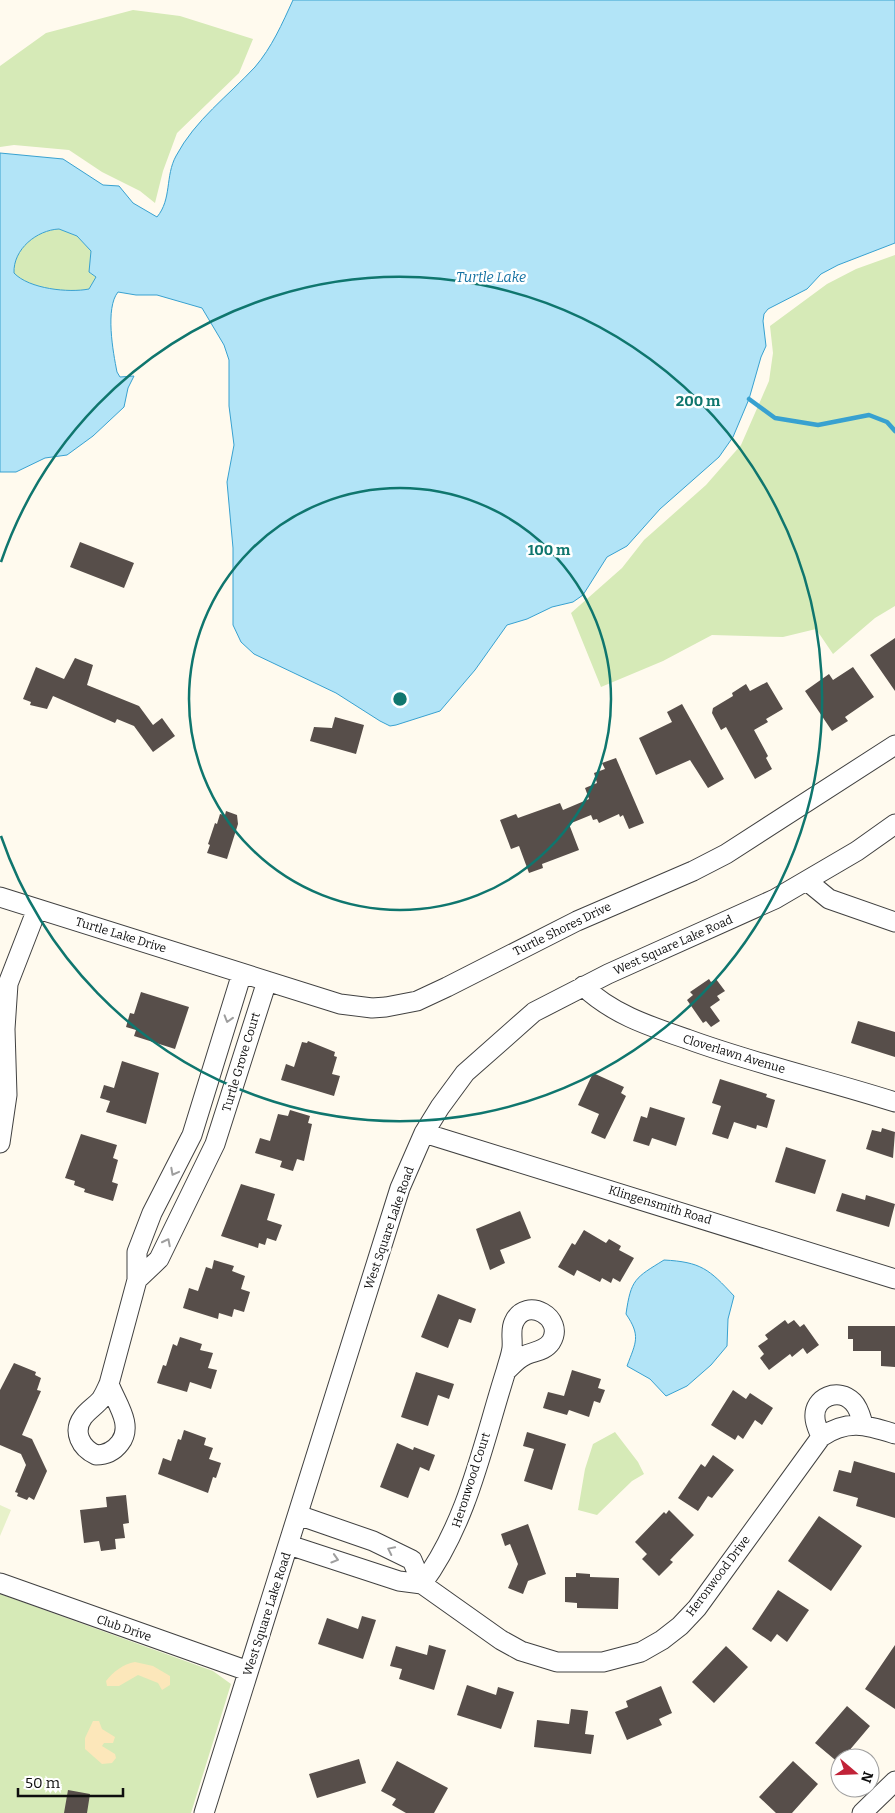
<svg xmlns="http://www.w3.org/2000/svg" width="895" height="1813" font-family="Bitter,serif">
<rect width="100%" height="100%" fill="#fffaee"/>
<path fill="#d6eab7" d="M133,10L180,16L253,39L239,73L177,133L163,171L155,203L140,191L102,172L69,150L14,145L0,147V66L46,33Z
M59,229L77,236L91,251L90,273L96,277L89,289C69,293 29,289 14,273C13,249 37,230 59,229Z
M895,255V606L875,618L833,654L816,629L783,637L712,635L663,661L601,687L571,613L622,568L644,540L706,485L741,445L769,381L773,353L770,326L827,284L856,269Z
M615,1432L638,1462L644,1474L632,1481L597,1515L578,1510L585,1469L593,1444Z
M0,1594L213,1671L231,1684L191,1813H0Z"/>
<path fill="#fce7ba" d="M135,1662L153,1666L170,1676V1685L162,1690L158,1683L138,1675L119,1686H107L106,1681C113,1672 123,1664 135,1662Z
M93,1721H99L102,1729L115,1737L113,1743H104L102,1746L115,1754L116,1758L112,1763L102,1764L85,1749V1738Z"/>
<path fill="#e7f1c9" d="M0,1505L11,1510L0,1536Z"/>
<path fill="#b2e4f7" stroke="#38a1d0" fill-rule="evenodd" d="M293,0H895V243L838,265L821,274L807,289L768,309L764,314L763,321L766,346L761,357L749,399L733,437L719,457L660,509L627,546L607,557L583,595L573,602L552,607L527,619L507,625L475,670L440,711L396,725L390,726L380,721L336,693L254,654L241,642L233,625V548L227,482L234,445L229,406V360L224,345L202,308L157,295H136L118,292C105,308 113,352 117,372L120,377L134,376L128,388L124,407L93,436L67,455L45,458L16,472H0V153L63,159L103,185L119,186L133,203L157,217C172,199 165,176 176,156C195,120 228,96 255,67C272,47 282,24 293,0ZM59,229L77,236L91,251L89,272L96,277L89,289C69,293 29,289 14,273C13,249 37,230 59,229Z
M664,1260C701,1262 709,1269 734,1296L728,1319L727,1346L711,1365L687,1386L666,1396L650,1379L627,1366C636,1342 641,1336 626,1314C631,1279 635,1278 664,1260Z"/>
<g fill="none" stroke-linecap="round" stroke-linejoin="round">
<path stroke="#38a1d0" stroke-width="4.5" d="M749,399L775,418L818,425L869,415L887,422L895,431"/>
</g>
<path fill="#574e4a" d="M80,542L134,563L124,588L70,567Z
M895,638V691L870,655Z
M75,658L93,665L87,685L139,706L153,725L162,718L175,736L153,752L134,726L117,719L115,723L53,696L47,709L30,705L31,702L23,699L36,667L64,679Z
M853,667L874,697L845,717L848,721L832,731L805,691L829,674L833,680Z
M767,682L783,709L766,719L768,722L754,730L768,756L766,758L772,769L755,779L726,727L721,730L712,713L713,708L733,696L732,693L746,684L750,691Z
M682,704L724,779L708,788L690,760L656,775L639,738L672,722L667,712Z
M335,717L364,725L356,754L310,741L314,727L332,728Z
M616,758L644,823L629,829L623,815L620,817L619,814L599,823L597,819L593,820L591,815L569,824L579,850L542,864L543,868L529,873L519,846L511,849L500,820L516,814L518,818L560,803L563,810L589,799L585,788L597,783L594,773L605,769L602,763Z
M226,811L237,815L238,824L227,859L207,853L210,845L208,844L215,823L217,824L220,814L225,815Z
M709,979L711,982L716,979L725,991L717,996L720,1000L710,1007L720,1021L711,1027L706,1021L703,1023L687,1000L693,995L690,992Z
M141,992L189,1007L175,1049L134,1036L136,1030L126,1027L130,1013L134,1014Z
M858,1021L895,1032V1057L851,1043Z
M308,1041L335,1052L334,1056L337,1057L332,1074L340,1076L334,1096L281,1080L286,1064L294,1067L302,1042L307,1043Z
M122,1061L159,1073L146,1124L106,1112L110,1101L100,1098L104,1085L114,1088Z
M593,1073L624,1087L621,1093L626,1096L605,1139L591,1133L599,1114L578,1105Z
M720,1079L767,1094L766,1097L775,1100L767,1128L757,1125L756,1129L734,1122L728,1139L712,1134L721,1106L712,1103Z
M650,1107L685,1118L676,1146L652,1138L649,1146L633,1141L641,1116L647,1118Z
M290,1110L310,1116L308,1123L312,1124L304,1161L297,1159L293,1171L280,1167L282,1161L255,1153L260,1138L270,1141L278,1114L288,1116Z
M882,1128L895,1132L893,1158L866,1149L872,1130L881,1132Z
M81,1134L117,1145L113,1158L118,1160L112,1182L118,1184L113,1201L84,1192L85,1189L74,1185L75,1181L65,1178Z
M786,1147L826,1160L815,1194L775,1182Z
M241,1184L275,1194L267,1220L282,1225L276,1241L267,1238L265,1245L259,1243L258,1248L221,1236Z
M842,1193L865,1200L866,1195L895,1204L889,1227L836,1211Z
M520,1211L531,1238L500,1250L505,1263L490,1270L476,1229Z
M584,1230L606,1243L609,1239L621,1246L619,1250L634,1258L620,1282L613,1278L611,1283L602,1278L600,1282L577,1270L574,1276L558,1267L572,1243L575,1245Z
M214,1260L234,1266L232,1271L245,1276L241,1289L250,1292L244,1312L234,1309L232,1317L219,1313L218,1319L183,1308L189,1288L198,1291L206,1267L212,1269Z
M438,1294L476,1309L471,1323L459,1319L448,1348L421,1337Z
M785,1320L788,1324L794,1320L800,1327L804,1324L819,1345L807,1354L803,1348L792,1357L790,1354L769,1370L760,1358L764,1354L758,1346L768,1339L765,1335Z
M848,1326H895V1367L881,1366V1351H853V1339H848Z
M180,1337L202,1344L200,1350L213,1353L208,1368L217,1370L211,1389L190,1382L187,1392L157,1383L163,1365L166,1366L173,1344L177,1346Z
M14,1363L36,1372L35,1375L41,1378L37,1390L41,1391L22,1435L32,1439L47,1471L34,1500L29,1497L27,1500L17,1496L18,1493L15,1492L26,1465L21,1454L0,1445V1390Z
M572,1370L601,1379L598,1388L605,1390L600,1403L594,1401L589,1417L569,1410L567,1415L543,1408L548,1392L564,1396Z
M416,1372L454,1384L449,1399L438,1395L428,1426L401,1417Z
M733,1390L746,1399L750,1393L773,1408L762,1425L755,1420L743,1439L738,1435L735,1440L711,1425Z
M184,1430L206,1438L204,1445L213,1448L209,1459L221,1463L216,1478L213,1477L208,1493L158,1474L163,1458L171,1461L178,1439L181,1440Z
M527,1432L566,1444L552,1490L524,1481L534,1449L523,1446Z
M397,1443L413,1450L414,1447L435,1455L429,1471L420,1467L408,1498L380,1487Z
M713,1455L734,1470L712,1498L708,1496L698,1511L678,1498L701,1464L705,1467Z
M854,1461L895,1473V1518L856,1506L858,1498L833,1491L839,1470L851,1473Z
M126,1495L129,1523L123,1524L125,1538L115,1539L116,1549L101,1551L99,1541L84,1543L80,1510L107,1507L106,1497Z
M669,1510L694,1535L670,1560L673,1562L659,1576L642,1559L647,1554L635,1542L664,1512L666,1514Z
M819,1516L862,1546L831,1591L788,1561Z
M528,1524L546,1574L528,1581L523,1594L508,1588L518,1564L510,1544L505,1546L501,1534Z
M576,1573L590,1574V1577L619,1578L618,1609L577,1608V1603L565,1602V1577H576Z
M778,1590L809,1610L787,1642L777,1634L771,1642L752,1629Z
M362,1616L376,1620L363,1659L318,1644L327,1618L358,1629Z
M429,1645L446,1650L434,1690L399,1679L402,1669L390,1666L396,1646L427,1655Z
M895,1645V1709L865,1689Z
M726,1646L748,1667L714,1703L692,1682Z
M467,1685L496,1695L498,1687L514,1692L501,1729L457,1715Z
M661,1686L672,1713L659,1719L662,1725L627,1740L615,1712L628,1707L626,1701Z
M847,1706L870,1726L848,1752L855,1758H840V1764L815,1743Z
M571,1709L588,1711L585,1734L594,1735L591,1754L534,1747L537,1720L569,1724Z
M359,1759L366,1783L317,1798L309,1774Z
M397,1761L448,1788L434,1813H406L392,1805L396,1799L381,1791Z
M793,1761L818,1784L792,1813H776L759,1797Z
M68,1790L90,1794L87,1813H64Z"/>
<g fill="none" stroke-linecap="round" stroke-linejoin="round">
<g stroke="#414141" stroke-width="21">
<path id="minor" d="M807,881L829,899L895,922
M0,897L340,1004L372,1008L386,1007L417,1001L447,987L577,921L693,871L726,854L895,745
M583,986C612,1014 649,1026 687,1039C755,1064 826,1080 895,1102
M4,994L37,909
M424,1133L895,1279
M0,1143L7,1095L5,1029L8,984
M137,1280L159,1259L215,1144L267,981
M109,1384C116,1403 134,1425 120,1443C114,1451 106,1455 96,1455C81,1448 72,1432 83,1417C88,1410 97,1405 102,1398C105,1393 107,1388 109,1384L137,1280V1252L152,1213L192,1135L242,973
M821,1437C819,1431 815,1424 815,1418C813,1397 839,1387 853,1402C859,1408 861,1417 863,1424
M298,1515L373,1541L412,1560L422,1584
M289,1545L399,1581L422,1584L501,1640L521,1651L557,1662H603L641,1652L662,1640L680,1626L697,1608L821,1437C848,1419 866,1425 895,1434
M0,1583L248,1671
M422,1584C468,1522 483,1443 506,1371C512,1366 517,1359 524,1356C533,1351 544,1352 551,1342C566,1318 526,1295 514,1322C510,1330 513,1339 512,1348C511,1356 508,1363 506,1371
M204,1813L400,1188L424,1133L440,1107L465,1073L534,1012L608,974L775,899L857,851L895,824
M862,1813L895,1781"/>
</g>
<use href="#minor" stroke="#fff" stroke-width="19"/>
</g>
<defs><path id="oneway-chevron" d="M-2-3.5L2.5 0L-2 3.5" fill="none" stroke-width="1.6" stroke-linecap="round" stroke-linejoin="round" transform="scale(1.25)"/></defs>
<g stroke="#9f9f9f">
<use href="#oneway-chevron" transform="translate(228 1019) rotate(107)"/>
<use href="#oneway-chevron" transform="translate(174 1172) rotate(118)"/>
<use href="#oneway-chevron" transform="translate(167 1242) rotate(-63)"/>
<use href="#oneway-chevron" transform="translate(391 1550) rotate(-154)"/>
<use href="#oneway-chevron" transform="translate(335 1559) rotate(17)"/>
</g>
<g fill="none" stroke="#0f766e" stroke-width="2.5">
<circle cx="400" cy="699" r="211"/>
<path d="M1 562A422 422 0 1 1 1 836"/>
</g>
<g text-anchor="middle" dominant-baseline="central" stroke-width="5" stroke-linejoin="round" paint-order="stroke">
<g font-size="12" fill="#0e0e0e" stroke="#fff">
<text transform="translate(562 929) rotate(-26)">Turtle Shores Drive</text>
<text transform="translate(121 935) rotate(17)">Turtle Lake Drive</text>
<text transform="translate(673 945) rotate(-24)">West Square Lake Road</text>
<text transform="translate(734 1054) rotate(17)">Cloverlawn Avenue</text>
<text transform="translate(241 1062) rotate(-73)">Turtle Grove Court</text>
<text transform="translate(660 1205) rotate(17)">Klingensmith Road</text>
<text transform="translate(389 1228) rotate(-71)">West Square Lake Road</text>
<text transform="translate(471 1480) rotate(-72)">Heronwood Court</text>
<text transform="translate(718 1576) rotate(-53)">Heronwood Drive</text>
<text transform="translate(267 1614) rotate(-72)">West Square Lake Road</text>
<text transform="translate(124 1628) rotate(19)">Club Drive</text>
</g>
<g font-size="14" font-style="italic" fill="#1471a2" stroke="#fff">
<text x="491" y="277">Turtle Lake</text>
</g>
</g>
<circle cx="400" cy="699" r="8" fill="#0f766e" stroke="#fff" stroke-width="2.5"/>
<g font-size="15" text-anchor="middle" font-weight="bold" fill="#0f766e" stroke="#fff" stroke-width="5" stroke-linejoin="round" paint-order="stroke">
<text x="698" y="406">200 m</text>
<text x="549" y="555">100 m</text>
</g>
<g transform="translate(855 1773) rotate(109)"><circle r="24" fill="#ffffff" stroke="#9f9f9f"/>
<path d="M0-4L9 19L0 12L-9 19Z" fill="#c12338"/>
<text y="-8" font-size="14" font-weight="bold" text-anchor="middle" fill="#0e0e0e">N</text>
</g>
<path d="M18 1788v8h105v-8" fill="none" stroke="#0e0e0e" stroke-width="2.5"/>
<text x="25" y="1788" font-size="15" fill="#0e0e0e" stroke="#ffffff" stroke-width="4" paint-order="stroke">50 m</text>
</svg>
